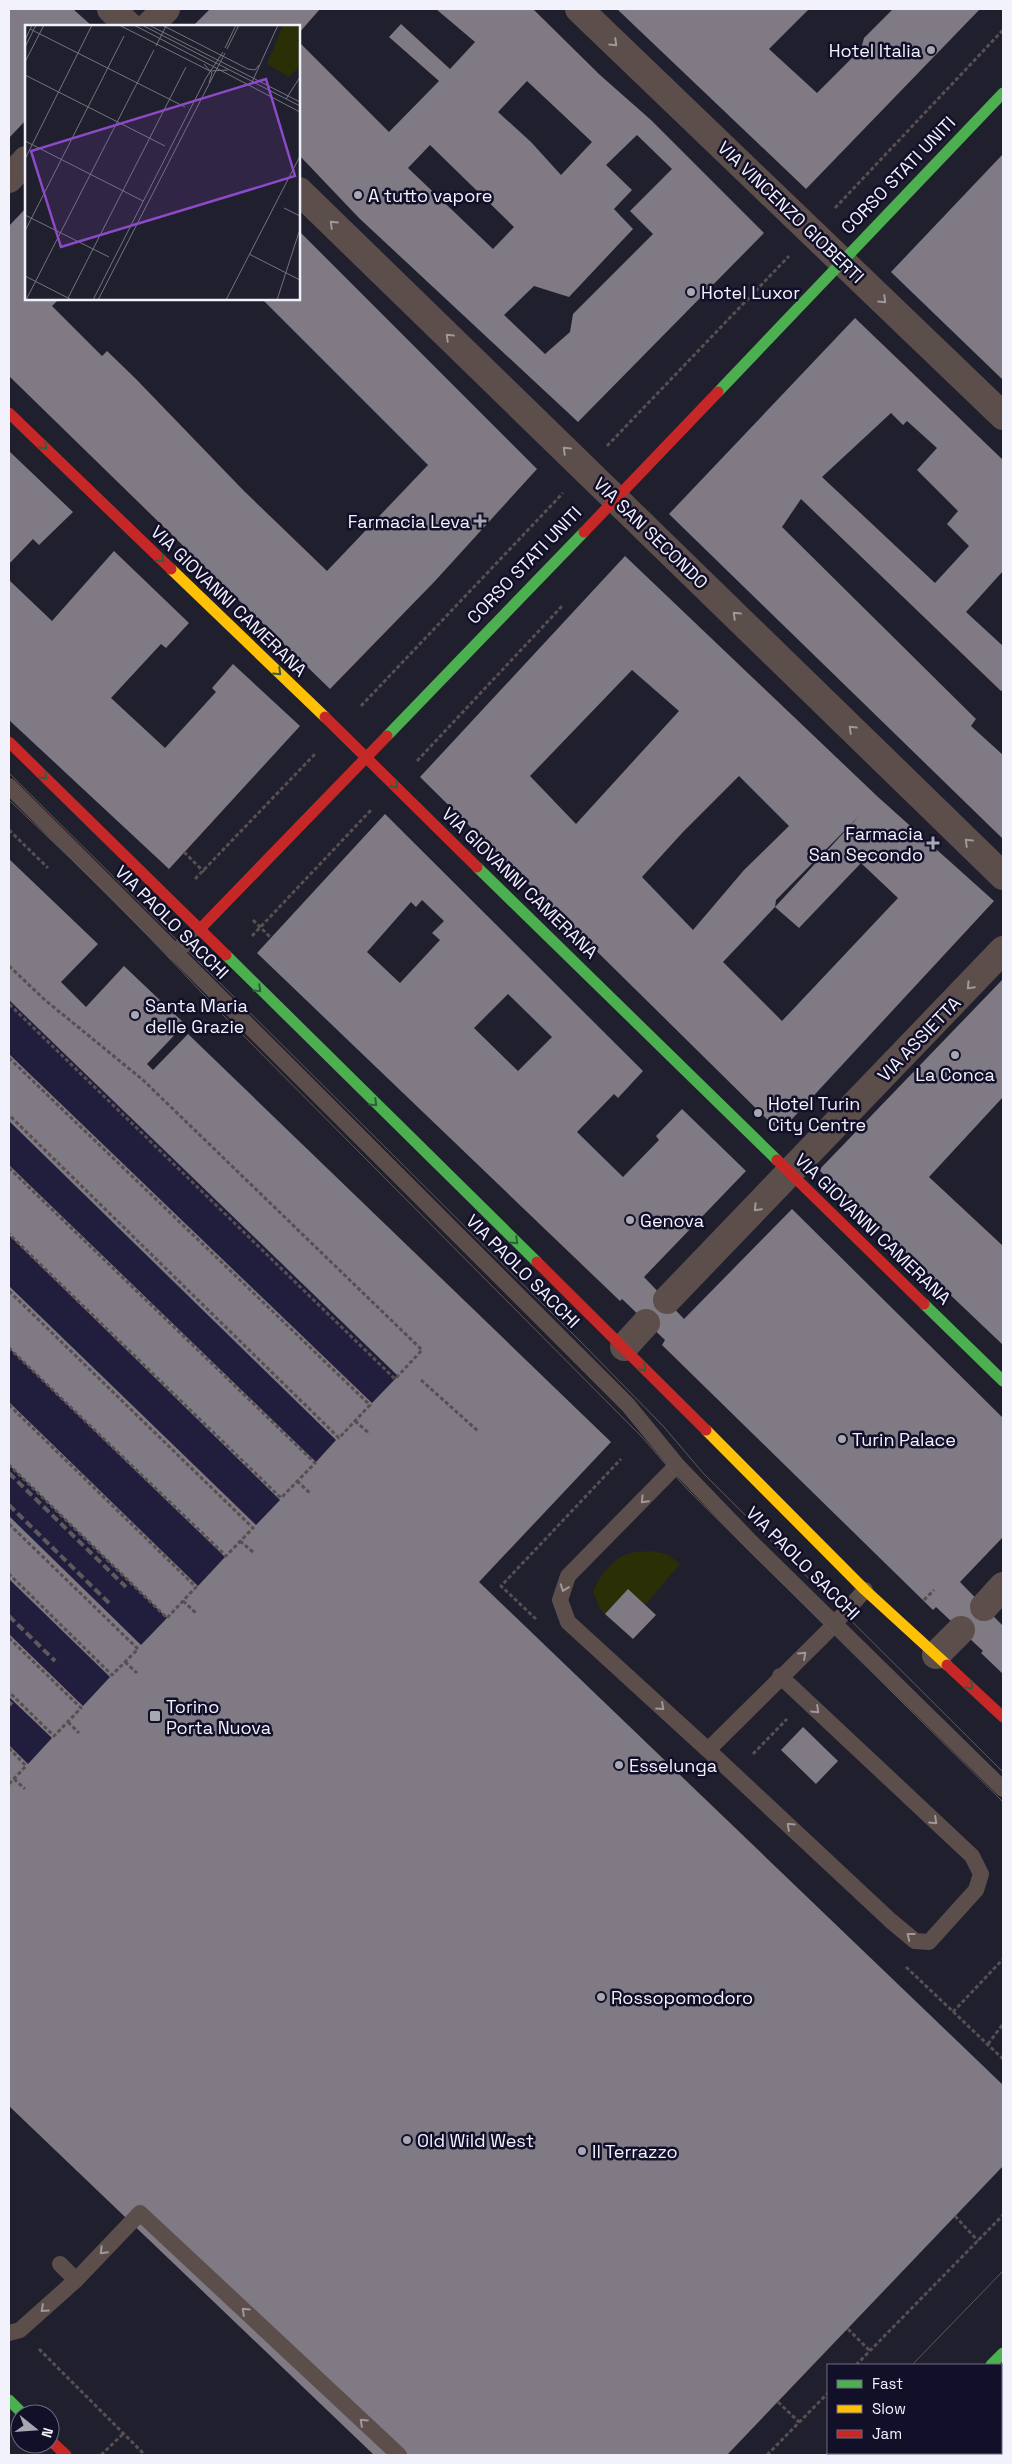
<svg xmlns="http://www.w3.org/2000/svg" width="1012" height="2464" font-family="'Space Grotesk',sans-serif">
<rect width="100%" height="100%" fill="#201f2d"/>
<path fill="#211e3d" d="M9,966L422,1350L9,1784Z"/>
<path fill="#2a2f06" d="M650,1551L667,1554L680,1564L645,1605L605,1614L600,1609L593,1592C598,1577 614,1557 630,1553C636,1551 644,1552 650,1551Z"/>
<path fill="#807a84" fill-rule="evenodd" d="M9,9H73L92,26H26V120L9,138Z
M210,9H320L299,33V26H193Z
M436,9H533L600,75L651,120L764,233L578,422L359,218L299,155V42L389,132L439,81L389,37L401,24L450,69L475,42ZM527,81L592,142L561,175L531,142L498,112ZM637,135L672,169L630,211L653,234L573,314L570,332L545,354L504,315L534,286L569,297L633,229L614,209L632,190L606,165ZM430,145L514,227L493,249L408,168Z
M617,9H809L769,49L817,93L861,49L864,38L893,9H980L806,189Z
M1003,154V380L891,272Z
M26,208V299H59L52,306L102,356L107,351L135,378L244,491L327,571L428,465L262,299H299V231L537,469L435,581L330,689L9,376V226Z
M855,318L1003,460V571L966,612L1003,646V689L1001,691L801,499L782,527L976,719L971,726L1003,755V839L669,514ZM891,413L903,425L907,421L937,448L917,470L958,511L947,524L969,546L935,583L822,477Z
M9,451L73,512L39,545L33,539L9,564Z
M114,551L189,623L166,648L161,644L111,698L165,748L216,692L212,688L233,664L300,726L169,869L9,720V580L52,621Z
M625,556L878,797L994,901L780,1132L420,777ZM632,670L679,711L576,824L530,776ZM739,776L789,826L744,870L693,930L642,877L683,832ZM860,815L775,907L799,928L861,863L898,898L782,1021L723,962L775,907L776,900Z
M385,814L643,1071L618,1098L614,1094L577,1132L623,1177L659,1140L656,1136L682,1109L746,1171L644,1277L684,1319L792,1209L1003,1418V1537L960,1582L1003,1626V1674L981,1653L983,1651L936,1607L933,1610L662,1345L665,1340L622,1299L620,1301L257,953ZM422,900L444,921L432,933L440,940L400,983L367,952L411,902L416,907ZM508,994L552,1037L518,1071L474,1028Z
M9,859L98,944L61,982L86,1007L124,966L185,1024L147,1064L153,1070L188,1034L611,1442L479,1582L1003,2085V2166L727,2455H374L9,2106V1745L28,1764L52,1738L9,1697V1634L83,1706L110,1677L9,1579V1516L141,1645L167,1618L9,1465V1402L198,1586L225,1557L9,1348V1286L256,1525L280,1500L9,1235V1165L316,1462L336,1440L9,1121V1054L372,1403L398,1376L9,1000Z
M1003,979V1097L929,1177L1003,1246V1345L819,1170Z
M628,1589L656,1615L633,1639L605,1614Z
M803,1727L838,1761L816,1784L781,1750Z"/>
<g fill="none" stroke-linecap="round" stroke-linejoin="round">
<path stroke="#584f51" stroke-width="3" stroke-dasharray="4 2.5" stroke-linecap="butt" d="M835,208L1003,30
M607,446L789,256
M361,706L563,493
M417,761L563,605
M9,830L48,868
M184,852L204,872
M195,879L315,754
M253,920L270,937
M252,936L371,810
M9,966L45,1000L143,1080L422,1350L395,1379L9,1004
M9,1058L370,1405L339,1438L9,1115
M9,1168L315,1463L281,1498L9,1234
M9,1291L253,1528L226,1556L9,1348
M421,1380L479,1432
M9,1405L196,1587L167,1618L9,1465
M355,1421L370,1434
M297,1481L311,1494
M9,1524L138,1649L112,1675L9,1574
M240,1541L254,1553
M924,1600L934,1590
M183,1601L196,1613
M536,1619L501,1586L621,1459
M9,1638L81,1708L54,1736L9,1692
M125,1662L137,1673
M68,1722L79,1733
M9,1748L26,1766L9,1784
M753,1754L787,1719
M14,1779L25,1789
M906,1967L1003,2059
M953,2012L1003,1959
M988,2044L1003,2024
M955,2216L978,2241
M848,2329L870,2351
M39,2349L145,2455
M856,2365L1003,2215
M778,2402L799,2422
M101,2455L123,2434
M767,2455L828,2393"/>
<path stroke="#5c4e4a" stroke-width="16" d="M9,786L628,1405L677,1465L751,1542L1003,1789
M175,953L200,929
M677,1465L568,1576L560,1600L568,1622L708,1750L828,1631L865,1590
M708,1750L891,1921L915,1941L929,1942L976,1890L981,1874L972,1856L780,1676
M60,2264L76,2280
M9,2333L20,2330L76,2280L140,2213L399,2455"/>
<path stroke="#5c4e4a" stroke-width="28" d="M111,9L129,26
M579,9L1003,416
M149,26L166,9
M9,179L26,160
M299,191L1003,876
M667,1300L1003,950
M624,1347L646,1323
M984,1607L1003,1586
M936,1655L961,1630"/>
<path stroke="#4caf50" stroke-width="11" d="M718,392L1003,93
M387,736L584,532
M477,867L777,1160
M226,955L537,1262
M924,1304L1003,1381
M991,2365L1003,2353
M9,2400L23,2414"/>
<path stroke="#ffc107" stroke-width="11" d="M171,569L325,717
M706,1430L865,1590L947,1665
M903,2455L906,2453"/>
<path stroke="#c62828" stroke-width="11" d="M9,413L171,569
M584,532L718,392
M325,717L477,867
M9,742L226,955
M200,929L387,736
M777,1160L924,1304
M537,1262L706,1430
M947,1665L1003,1717
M50,2440L66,2455"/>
<path stroke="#5f585c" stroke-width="1" d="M9,773L582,1343L664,1427L703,1473L1003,1772
M9,800L111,897L224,1016L642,1437L686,1488L1003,1802
M912,2365L1003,2271
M1001,2403L1003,2400
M825,2455L828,2452
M950,2455L952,2453"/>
<path stroke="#5f585c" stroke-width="4" stroke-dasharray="8 4" stroke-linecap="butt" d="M9,1473L126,1587
M9,1505L110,1604
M9,1616L55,1661
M9,1702L12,1705"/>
</g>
<defs><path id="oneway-chevron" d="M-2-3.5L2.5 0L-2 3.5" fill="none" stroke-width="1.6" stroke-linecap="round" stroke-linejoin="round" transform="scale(1.25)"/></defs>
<g stroke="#a0989b">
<use href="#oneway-chevron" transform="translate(614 43) rotate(44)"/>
<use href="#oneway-chevron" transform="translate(333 224) rotate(-136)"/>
<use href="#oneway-chevron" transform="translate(883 300) rotate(44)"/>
<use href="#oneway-chevron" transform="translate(449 337) rotate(-136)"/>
<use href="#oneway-chevron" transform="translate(566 450) rotate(-136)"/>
<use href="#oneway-chevron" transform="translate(736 615) rotate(-136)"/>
<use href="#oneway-chevron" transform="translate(852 729) rotate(-136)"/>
<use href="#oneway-chevron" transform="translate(968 842) rotate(-136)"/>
<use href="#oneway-chevron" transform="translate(970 986) rotate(134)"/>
<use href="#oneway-chevron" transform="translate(757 1208) rotate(134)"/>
<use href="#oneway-chevron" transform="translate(644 1500) rotate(134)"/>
<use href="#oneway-chevron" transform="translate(564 1588) rotate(110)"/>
<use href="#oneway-chevron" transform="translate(803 1655) rotate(-43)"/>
<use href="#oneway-chevron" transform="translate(661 1707) rotate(42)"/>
<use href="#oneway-chevron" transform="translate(816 1710) rotate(43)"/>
<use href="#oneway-chevron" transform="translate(934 1821) rotate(43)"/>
<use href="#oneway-chevron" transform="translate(790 1826) rotate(-137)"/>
<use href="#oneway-chevron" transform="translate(910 1936) rotate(-142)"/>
<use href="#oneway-chevron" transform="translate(103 2251) rotate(134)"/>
<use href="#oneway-chevron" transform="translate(44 2309) rotate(138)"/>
<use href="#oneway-chevron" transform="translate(245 2311) rotate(-137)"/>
<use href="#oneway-chevron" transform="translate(363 2422) rotate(-137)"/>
</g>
<g stroke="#2f5f3c">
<use href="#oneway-chevron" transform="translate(44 446) rotate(44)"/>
<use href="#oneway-chevron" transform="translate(161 559) rotate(44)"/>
<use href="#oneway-chevron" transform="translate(278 672) rotate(44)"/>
<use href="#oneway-chevron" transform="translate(44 776) rotate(44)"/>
<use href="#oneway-chevron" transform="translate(395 785) rotate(44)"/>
<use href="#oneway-chevron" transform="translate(258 989) rotate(44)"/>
<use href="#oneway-chevron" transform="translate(374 1103) rotate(44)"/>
<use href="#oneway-chevron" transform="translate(515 1241) rotate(44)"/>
<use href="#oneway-chevron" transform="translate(643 1368) rotate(47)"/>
<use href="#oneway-chevron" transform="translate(970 1686) rotate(43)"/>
</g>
<g fill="#a8a8b4" stroke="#120f29" stroke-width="2">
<circle cx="931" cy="50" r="5"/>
<circle cx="358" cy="195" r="5"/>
<circle cx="691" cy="292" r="5"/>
<path d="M477.5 513.5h5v5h5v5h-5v5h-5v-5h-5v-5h5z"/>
<path d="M930.5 835.5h5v5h5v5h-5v5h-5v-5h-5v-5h5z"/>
<circle cx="135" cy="1015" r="5"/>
<circle cx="955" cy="1055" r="5"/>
<circle cx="758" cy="1113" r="5"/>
<circle cx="630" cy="1220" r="5"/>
<circle cx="842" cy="1439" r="5"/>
<rect x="149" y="1710" width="12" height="12" rx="2.5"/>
<circle cx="619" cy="1765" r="5"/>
<circle cx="601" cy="1997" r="5"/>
<circle cx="407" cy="2140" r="5"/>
<circle cx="582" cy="2151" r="5"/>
</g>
<g text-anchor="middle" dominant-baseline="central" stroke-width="5" stroke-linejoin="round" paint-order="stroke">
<g font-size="18" fill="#f2f2fd" stroke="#120f29" text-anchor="start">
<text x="921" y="50" text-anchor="end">Hotel Italia</text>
<text x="368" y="195">A tutto vapore</text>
<text x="701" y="292">Hotel Luxor</text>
<text x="470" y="521" text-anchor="end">Farmacia Leva</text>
<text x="923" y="833" text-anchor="end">Farmacia<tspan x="923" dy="21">San Secondo</tspan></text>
<text x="145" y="1005">Santa Maria<tspan x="145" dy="21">delle Grazie</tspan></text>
<text x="955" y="1074" text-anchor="middle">La Conca</text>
<text x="768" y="1103">Hotel Turin<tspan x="768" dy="21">City Centre</tspan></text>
<text x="640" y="1220">Genova</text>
<text x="852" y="1439">Turin Palace</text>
<text x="166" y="1706">Torino<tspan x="166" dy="21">Porta Nuova</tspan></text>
<text x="629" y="1765">Esselunga</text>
<text x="611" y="1997">Rossopomodoro</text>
<text x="417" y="2140">Old Wild West</text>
<text x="592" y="2151">Il Terrazzo</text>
</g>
<g font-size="18" fill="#f2f2fd" stroke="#120f29">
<text transform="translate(898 175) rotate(-46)">CORSO STATI UNITI</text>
<text transform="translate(791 212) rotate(44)">VIA VINCENZO GIOBERTI</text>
<text transform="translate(651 533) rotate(44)">VIA SAN SECONDO</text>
<text transform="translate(524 565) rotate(-46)">CORSO STATI UNITI</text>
<text transform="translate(229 601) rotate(44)">VIA GIOVANNI CAMERANA</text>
<text transform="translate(520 883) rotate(44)">VIA GIOVANNI CAMERANA</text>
<text transform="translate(172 922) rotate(45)">VIA PAOLO SACCHI</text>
<text transform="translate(919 1039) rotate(-46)">VIA ASSIETTA</text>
<text transform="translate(873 1229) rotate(44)">VIA GIOVANNI CAMERANA</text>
<text transform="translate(523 1271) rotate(45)">VIA PAOLO SACCHI</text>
<text transform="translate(803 1563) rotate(45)">VIA PAOLO SACCHI</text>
</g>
</g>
<g transform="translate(25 25)">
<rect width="275" height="275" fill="#201f2d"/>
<path d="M258,0H273L275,4V13L272,15L275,18V41L264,52L242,39Z" fill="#2a2f06"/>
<path fill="none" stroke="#747380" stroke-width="1" d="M94,0L185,46L203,45M109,0L275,87M117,0L275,81M124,0L275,77M137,0L223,44L230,45L234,40M5,4L160,82M0,15L7,0M131,21L141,1M0,22L11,0M200,23L211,0M202,24L214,0M0,37L19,0M179,39L187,48L184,58M0,50L140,121M227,57L253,0M261,74L275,52M0,116L118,176M0,134L67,0M259,183L275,191M0,190L84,232M0,206L99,11M224,229L275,255M0,251L47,275M43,273L161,42M1,275L129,25M68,275L181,53L198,27M73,275L200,28M201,275L275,131M252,275L275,204"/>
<path fill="#8d4ac8" fill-opacity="0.15" stroke="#8d4ac8" stroke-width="2.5" d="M241,54L270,151L36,222L6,126Z"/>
<rect width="275" height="275" fill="none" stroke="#f2f2fd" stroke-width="2.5"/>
</g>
<rect width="1012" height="2464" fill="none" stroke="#f2f2fd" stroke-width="20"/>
<rect x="827" y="2364" width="175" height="90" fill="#120f29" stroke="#6c6a7e"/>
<rect x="837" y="2380" width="25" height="8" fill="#4caf50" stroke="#6c6a7e"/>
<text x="872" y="2389" font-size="15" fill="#f2f2fd">Fast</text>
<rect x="837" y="2405" width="25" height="8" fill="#ffc107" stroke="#6c6a7e"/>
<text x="872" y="2414" font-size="15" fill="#f2f2fd">Slow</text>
<rect x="837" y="2430" width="25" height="8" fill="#c62828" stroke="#6c6a7e"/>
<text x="872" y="2439" font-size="15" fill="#f2f2fd">Jam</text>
<g transform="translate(35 2429) rotate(107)"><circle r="24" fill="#120f29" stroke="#6c6a7e"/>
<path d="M0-4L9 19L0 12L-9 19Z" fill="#a8a8b4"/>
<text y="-8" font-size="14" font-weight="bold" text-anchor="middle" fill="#f2f2fd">N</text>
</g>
</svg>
